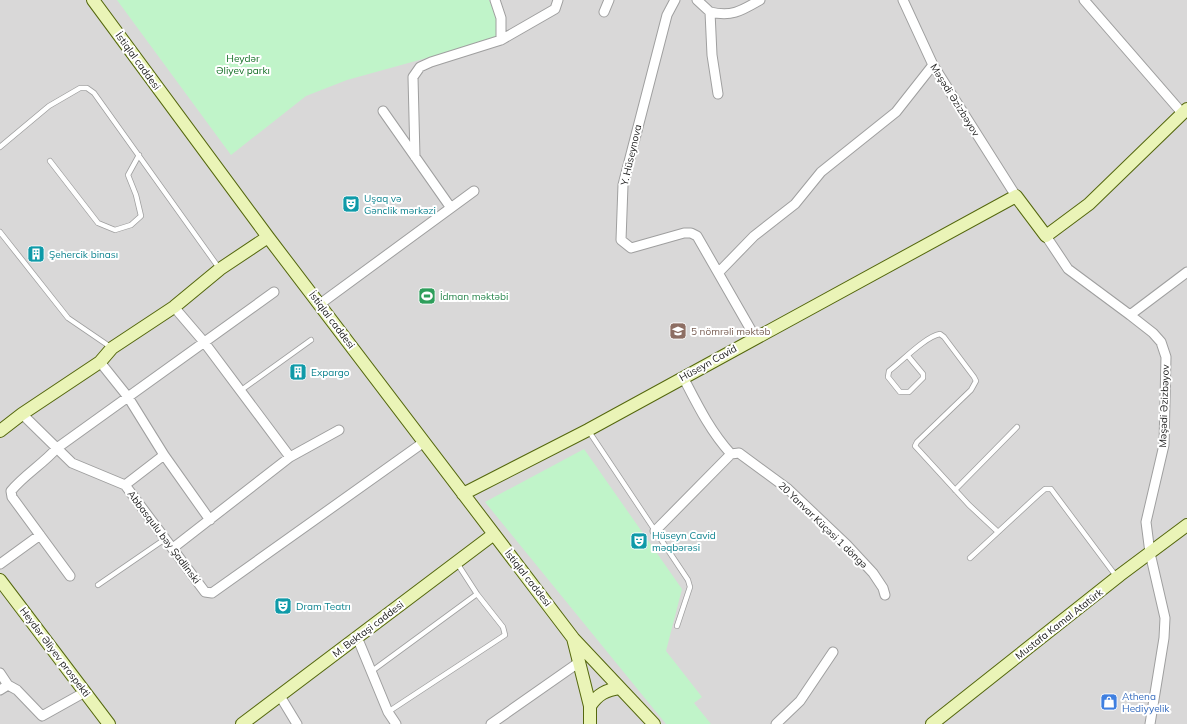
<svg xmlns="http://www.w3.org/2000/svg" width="1187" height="724" font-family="Mulish,sans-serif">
<rect width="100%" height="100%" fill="#ece9e1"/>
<path fill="#d9d8d8" d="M0,0H1187V724H0Z"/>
<path fill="#c0f4c9" d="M117,0H489L506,36L347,80L306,96L231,155Z
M584,449L682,589L666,651L702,697L694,703L711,724H666L485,502Z"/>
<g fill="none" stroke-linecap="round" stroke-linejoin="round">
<g stroke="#9f9f9f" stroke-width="6">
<path id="lane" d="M0,147L49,106L80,88H87L94,93L219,268
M50,161L98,223L115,230L131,225L141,216L136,195L128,175L139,155
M0,232L68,318L112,348
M908,356L923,374V378L909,392H900L888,377L889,371C901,362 926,336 940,334L944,337L974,377L976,381L971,390L917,442L915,446L969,505L998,532
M240,391L311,340
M588,430L688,580L690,587L677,626
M955,490L1017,427
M970,558L1038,495L1045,489H1051L1116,576
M98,585L165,539
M372,671L477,594L457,563
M388,712L505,635L503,627L477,594"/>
</g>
<g stroke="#9f9f9f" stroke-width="11">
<path id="street" d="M675,0L667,15L623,185L621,240L631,248L684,233H691L697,236L755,337
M697,0L710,12
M903,0L933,65L1016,196
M1084,0L1183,114
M604,12L609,0
M710,12L712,55L718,94
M710,12C732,17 741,11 760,0
M501,40L555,9L558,0
M383,111L451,208
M415,157L413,77L420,67L431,62L501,40V18L495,0
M1046,236L1068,269L1130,315L1187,272
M719,272L754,236L795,204L821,172L896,112L933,65
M320,304L474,191
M174,307L204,342L290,457
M1130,315L1153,333L1161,342L1166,357L1164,445L1146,522L1150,553L1165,618L1164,638L1150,724
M100,362L128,397L164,455L125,485
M683,377C697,404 710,431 731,454
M22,414L72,463L125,485L205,592L212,593L424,442
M731,454L739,453L788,489L847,545L873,573L883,588L885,595
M164,455L210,520
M655,531L731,454
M173,548L290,457L339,430
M0,564L40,535
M70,576L12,497L11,491C24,475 43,464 57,448L274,292
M357,637L388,712L396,724
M0,673L8,685
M0,690L8,685L17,690L42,716L85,692
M280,696L297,724
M491,724L578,663
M776,724L800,701L833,652"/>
</g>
<g stroke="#54670d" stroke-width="14">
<path id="secondary" d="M93,0L268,237L573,638L654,724
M0,431L22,414L100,362L112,348L174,307L220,269L268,237
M463,494L588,430L1016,196L1046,236L1089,204L1187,109
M0,580L109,724
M573,638L590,706V724
M590,706C598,694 606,690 620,688
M242,724L494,534
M932,724L1120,575L1187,525"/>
</g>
<use href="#lane" stroke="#fff" stroke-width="4.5"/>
<use href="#street" stroke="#fff" stroke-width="9"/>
<use href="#secondary" stroke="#eaf4b7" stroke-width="12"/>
</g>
<defs>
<g id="theatre-square" transform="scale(0.9)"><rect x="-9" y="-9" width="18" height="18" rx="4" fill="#0f9aa8" stroke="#fff"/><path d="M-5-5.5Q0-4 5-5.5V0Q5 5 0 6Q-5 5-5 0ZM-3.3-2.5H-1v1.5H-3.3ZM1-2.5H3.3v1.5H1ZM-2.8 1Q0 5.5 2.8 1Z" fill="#fff"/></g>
<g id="building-square" transform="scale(0.9)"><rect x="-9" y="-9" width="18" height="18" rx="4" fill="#0f9aa8" stroke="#fff"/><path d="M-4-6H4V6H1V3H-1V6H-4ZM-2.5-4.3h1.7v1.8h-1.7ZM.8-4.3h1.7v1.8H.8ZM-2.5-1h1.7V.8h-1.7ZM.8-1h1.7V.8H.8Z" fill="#fff"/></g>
<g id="stadium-square" transform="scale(0.9)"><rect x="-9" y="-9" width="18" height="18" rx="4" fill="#2e9e5b" stroke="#fff"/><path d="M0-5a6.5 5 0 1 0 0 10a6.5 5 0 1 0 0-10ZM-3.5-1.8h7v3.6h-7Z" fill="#fff"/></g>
<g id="school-square" transform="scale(0.9)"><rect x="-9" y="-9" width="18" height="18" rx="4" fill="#8d6e63" stroke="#fff"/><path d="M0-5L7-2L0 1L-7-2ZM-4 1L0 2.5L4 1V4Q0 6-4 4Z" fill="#fff"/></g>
<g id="shop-square" transform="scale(0.9)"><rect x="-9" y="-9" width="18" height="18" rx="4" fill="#3f7fe0" stroke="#fff"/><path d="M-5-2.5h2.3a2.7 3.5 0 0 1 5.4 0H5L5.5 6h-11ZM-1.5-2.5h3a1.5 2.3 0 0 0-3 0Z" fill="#fff"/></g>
</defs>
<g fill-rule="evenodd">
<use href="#theatre-square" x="351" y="204"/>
<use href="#building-square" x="36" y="254"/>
<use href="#stadium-square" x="427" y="296"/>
<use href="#school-square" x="678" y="331"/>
<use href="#building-square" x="298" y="372"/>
<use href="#theatre-square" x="639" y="541"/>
<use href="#theatre-square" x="283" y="606"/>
<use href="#shop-square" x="1109" y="702"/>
</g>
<g text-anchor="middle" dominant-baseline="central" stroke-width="4" stroke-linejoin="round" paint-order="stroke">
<g font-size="10" fill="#136f25" stroke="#fff">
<text x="243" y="58">Heydər<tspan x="243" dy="12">Əliyev parkı</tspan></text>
</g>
<g font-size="10" fill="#1b1b1b" stroke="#fff">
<text transform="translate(138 61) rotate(54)">İstiqlal caddesi</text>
<text transform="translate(955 100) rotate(58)">Məşədi Əzizbəyov</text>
<text transform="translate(631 155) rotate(-77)">Y. Hüseynova</text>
<text transform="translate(332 320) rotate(53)">İstiqlal caddesi</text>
<text transform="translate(708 363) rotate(-29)">Hüseyn Cavid</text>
<text transform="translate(1164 406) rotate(-88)">Məşədi Əzizbəyov</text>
<text transform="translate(823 525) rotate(44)">20 Yanvar Küçəsi 1 döngə</text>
<text transform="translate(164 537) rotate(53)">Abbasqulu bəy Şadlinski</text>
<text transform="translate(528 578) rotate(52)">İstiqlal caddesi</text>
<text transform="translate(1059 624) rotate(-38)">Mustafa Kamal Atatürk</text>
<text transform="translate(368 629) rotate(-37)">M. Bektaşi caddesi</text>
<text transform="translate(55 652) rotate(53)">Heydər Əliyev prospekti</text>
</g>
<g font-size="10" fill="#0d838f" stroke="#fff" text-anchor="start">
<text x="364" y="198">Uşaq və<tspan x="364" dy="12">Gənclik mərkəzi</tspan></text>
<text x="49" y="254">Şehercik binası</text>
<text x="311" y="372">Expargo</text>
<text x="652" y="535">Hüseyn Cavid<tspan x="652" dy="12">məqbərəsi</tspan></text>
<text x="296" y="606">Dram Teatrı</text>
</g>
<g font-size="10" fill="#27864d" stroke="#fff" text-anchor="start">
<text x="440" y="296">İdman məktəbi</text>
</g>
<g font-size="10" fill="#785e54" stroke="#fff" text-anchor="start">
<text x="691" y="331">5 nömrəli məktəb</text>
</g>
<g font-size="10" fill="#366cbe" stroke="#fff" text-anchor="start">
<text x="1122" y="696">Athena<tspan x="1122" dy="12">Hediyyelik</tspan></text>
</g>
</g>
</svg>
